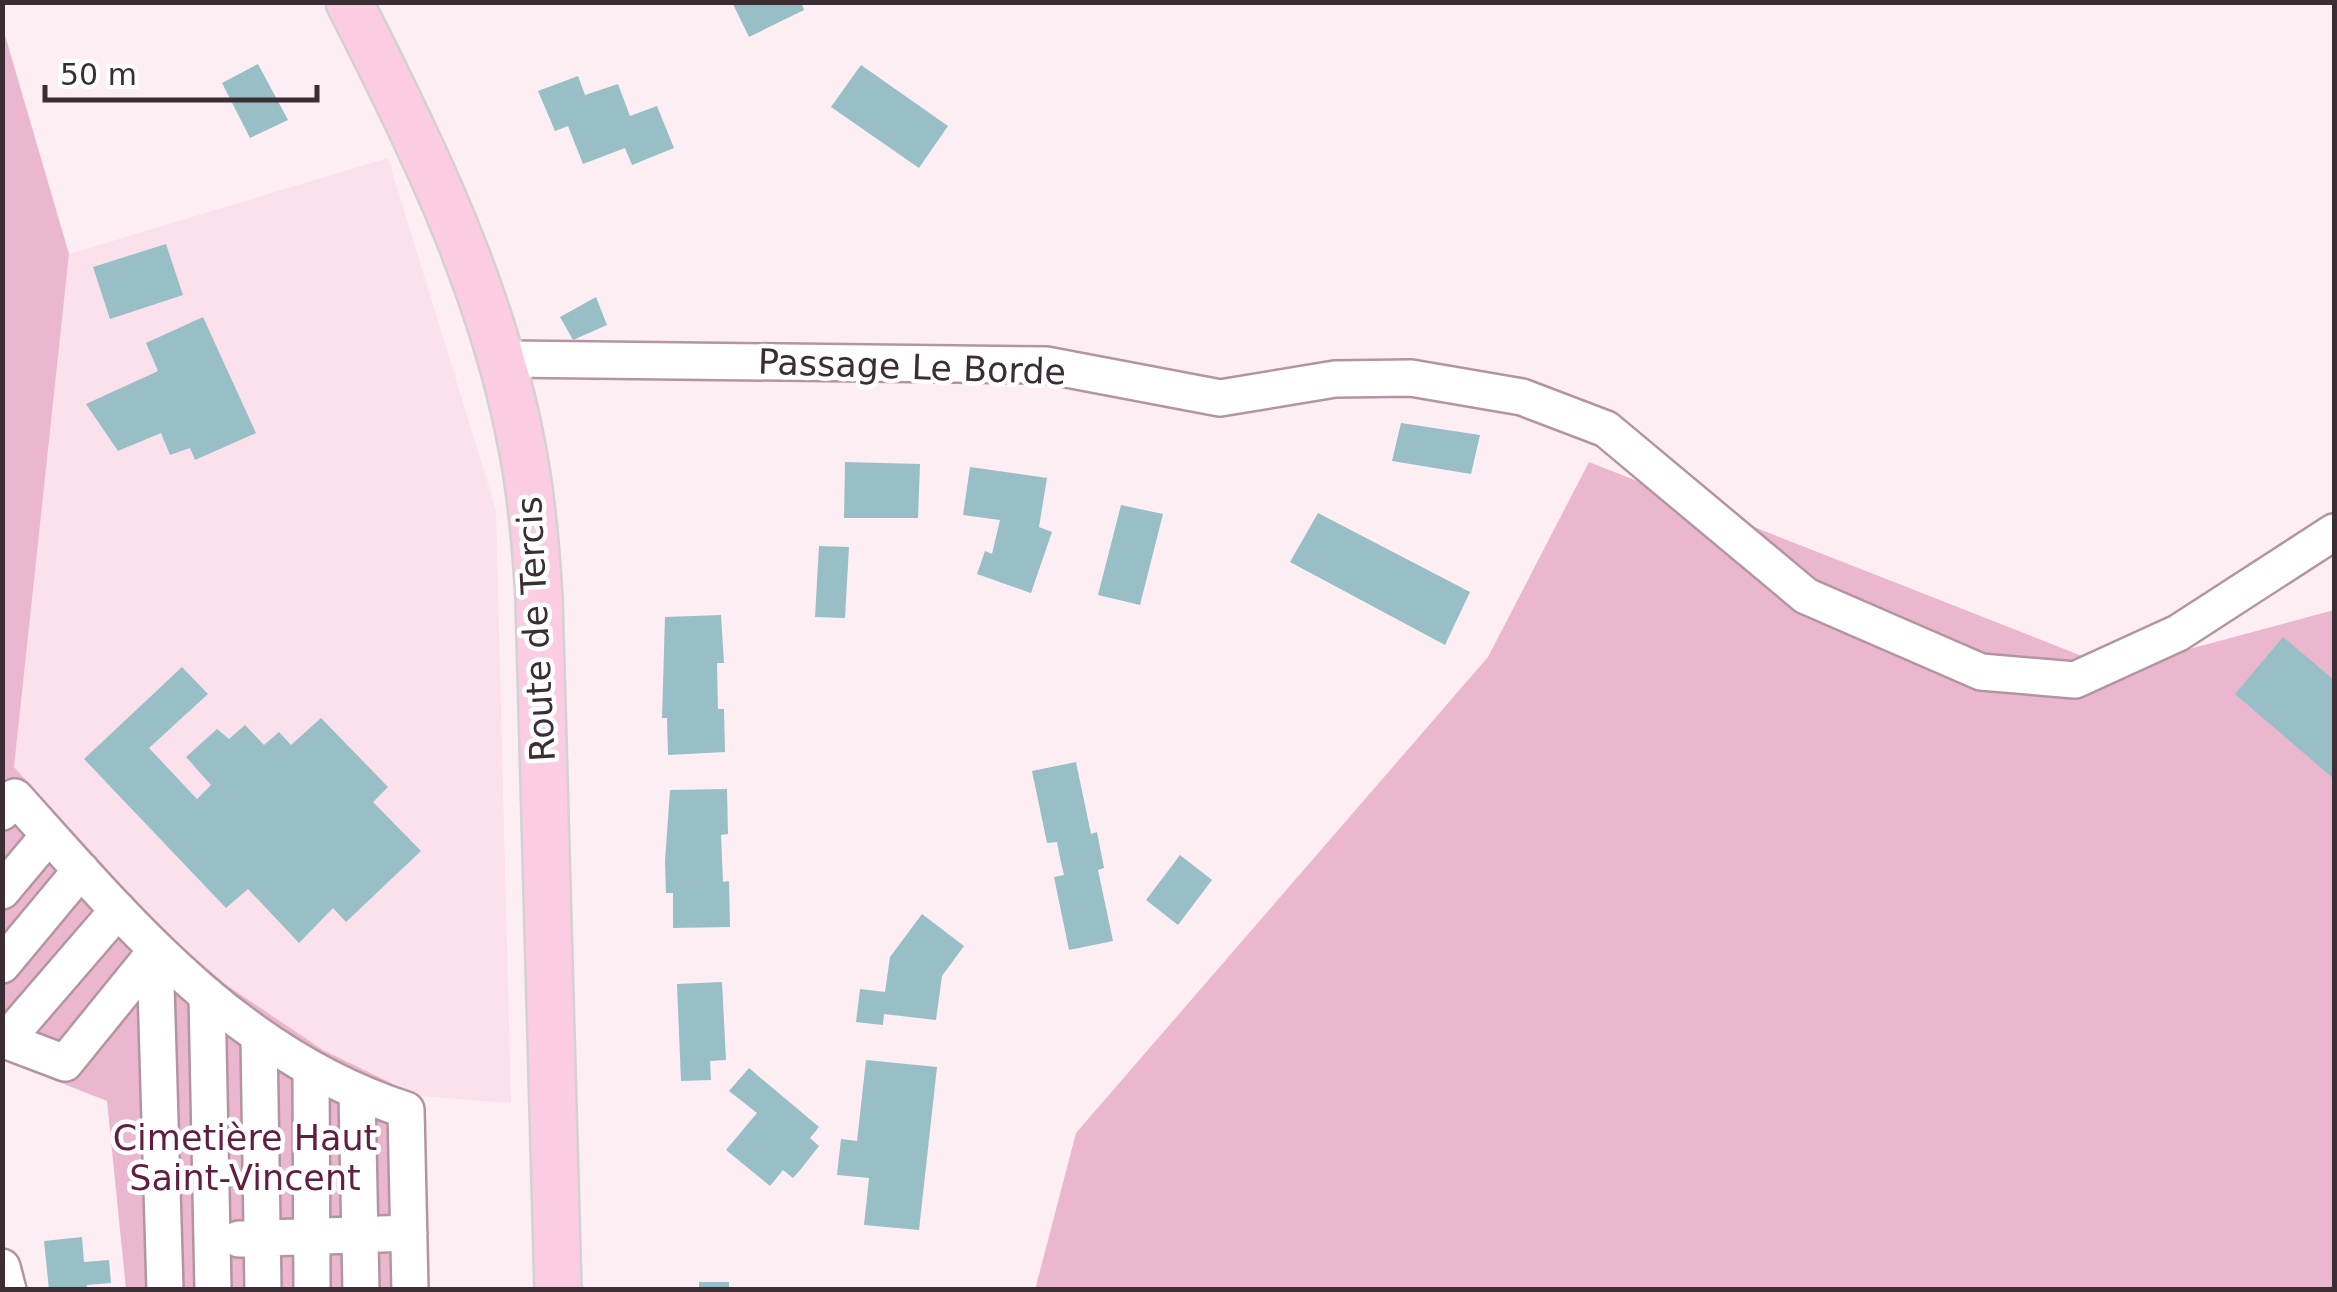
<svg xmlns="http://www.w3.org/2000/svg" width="2337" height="1292" font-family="'DejaVu Sans',sans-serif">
<rect width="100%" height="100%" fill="#fdeef4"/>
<path fill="#fbe1ec" d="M388,158L496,510L511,1103L418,1096L323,1050L225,984L149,919L14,767L69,254Z"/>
<path fill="#eab7ce" d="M2,25L69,254L14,767L149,919L225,984L323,1050L418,1096L425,1289H126L107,1101L3,1060Z
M1589,462L2115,669L2334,610V1289L1035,1290L1076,1133L1488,657Z"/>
<path fill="#98bfc6" d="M732,2H801L804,10L749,37Z
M258,64L288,120L250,138L222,83Z
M861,65L948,126L919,168L831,107Z
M578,76L585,95L618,84L630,116L657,106L674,148L632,165L625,148L583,164L568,126L555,131L538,91Z
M166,244L183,295L110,319L93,267Z
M596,297L607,325L573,340L560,317Z
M203,317L256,433L195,460L190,448L170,455L161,433L118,451L86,404L158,371L146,343Z
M1401,423L1480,435L1471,474L1392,461Z
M845,462L920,464L918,518H844Z
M970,467L1047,478L1039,527L1052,532L1031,593L977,574L985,551L992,554L1000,520L963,515Z
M1121,505L1163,514L1140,605L1098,595Z
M1318,513L1470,592L1445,645L1290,562Z
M819,546L849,547L845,618L815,617Z
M721,615L724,663H717L718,709H724L725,752L668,755L667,718H662L665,617Z
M2283,637L2334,680V779L2235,694Z
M182,667L208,694L149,748L197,799L211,785L186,757L217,729L229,739L245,725L264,745L279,732L291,745L321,718L388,787L373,802L421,851L346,922L333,908L299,943L248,889L226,908L84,759Z
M1076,762L1091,834L1097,832L1104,868L1098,870L1113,941L1069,950L1054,877L1064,875L1060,858L1057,842L1047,843L1032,771Z
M727,789L728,834L721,835L723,882L729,881L730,927L673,928V893H666L665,861L670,790Z
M1180,855L1212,880L1178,925L1146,900Z
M922,914L964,946L942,976L936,1020L884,1014L883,1025L856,1022L860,989L885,992L890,957Z
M722,982L726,1060L710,1061L711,1080L681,1081L677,984Z
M866,1060L937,1067L919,1230L864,1225L869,1178L837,1175L841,1139L857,1141Z
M749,1068L819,1127L810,1138L819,1146L801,1169L793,1178L783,1170L770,1186L726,1150L757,1113L729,1091Z
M82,1237L84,1262L109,1260L111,1283L87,1285V1290H49L44,1241Z
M699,1282H729V1290H699Z"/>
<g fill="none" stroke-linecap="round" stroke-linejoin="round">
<g stroke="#b494a2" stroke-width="40">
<path id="minor" d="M501,359L1046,365L1220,398L1335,379L1411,378L1522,397L1606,429L1806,596L1981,672L2075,680L2178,633L2334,532
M2,812L15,797C129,924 238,1056 406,1110L410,1290
M2,891L49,835
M155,952L165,1290
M2,965L81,870
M207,995L213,1290
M259,1038L263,1290
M2,1039L65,1063L155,952
M6,1040L118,910
M311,1071L312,1290
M357,1094L361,1290
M239,1239L409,1233
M2,1267L8,1290"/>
</g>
<g stroke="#d4d1d2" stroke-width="50">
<path id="major" d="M349,2C421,143 493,291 522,447C532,497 536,547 539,598L558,1290"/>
</g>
<use href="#minor" stroke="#fff" stroke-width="35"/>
<use href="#major" stroke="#fbcce2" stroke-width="45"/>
</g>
<g text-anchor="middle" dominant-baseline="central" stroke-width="9" stroke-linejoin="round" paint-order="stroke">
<g font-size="35" fill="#3a2d33" stroke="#fff">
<text transform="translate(912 367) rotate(2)">Passage Le Borde</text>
<text transform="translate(536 629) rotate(-93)">Route de Tercis</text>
</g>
<g font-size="35" fill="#611e42" stroke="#fff">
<text x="245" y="1138">Cimetière Haut<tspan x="245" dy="40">Saint-Vincent</tspan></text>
</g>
</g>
<rect width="2337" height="1292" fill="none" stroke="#3a2d33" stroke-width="10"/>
<path d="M45 85v15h272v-15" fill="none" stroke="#3a2d33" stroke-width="5"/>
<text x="60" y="85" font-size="30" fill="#3a2d33" stroke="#ffffff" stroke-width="8" paint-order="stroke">50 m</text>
</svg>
